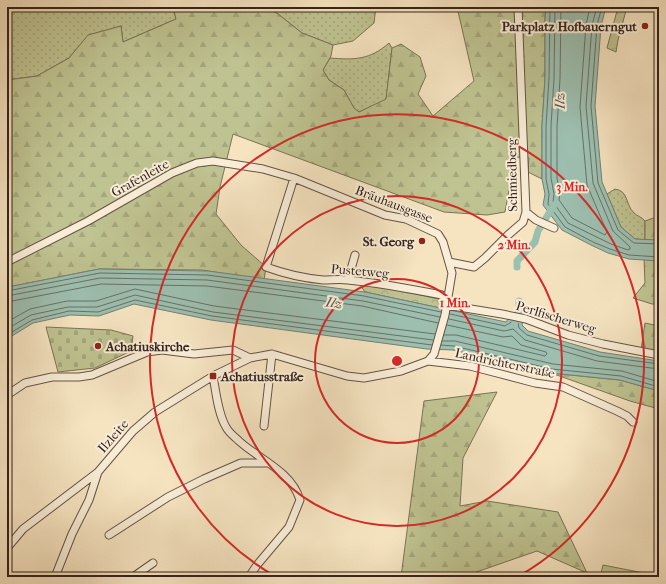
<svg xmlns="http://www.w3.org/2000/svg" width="666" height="584" font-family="'IM FELL French Canon',serif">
<defs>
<pattern id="grass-dots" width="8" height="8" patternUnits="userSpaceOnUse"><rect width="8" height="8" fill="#bfc391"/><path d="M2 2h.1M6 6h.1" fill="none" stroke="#a5a77d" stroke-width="1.8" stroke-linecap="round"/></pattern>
<pattern id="forest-firs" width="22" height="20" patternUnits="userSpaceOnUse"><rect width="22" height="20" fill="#bfc391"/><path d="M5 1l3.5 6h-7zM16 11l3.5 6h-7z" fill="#a5a77d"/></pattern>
<pattern id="cemetery-stones" width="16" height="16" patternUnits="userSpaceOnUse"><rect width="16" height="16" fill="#bfc391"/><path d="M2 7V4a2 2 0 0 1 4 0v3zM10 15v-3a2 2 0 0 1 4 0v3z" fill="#a5a77d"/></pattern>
<pattern id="park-crowns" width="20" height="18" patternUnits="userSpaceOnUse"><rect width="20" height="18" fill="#bfc391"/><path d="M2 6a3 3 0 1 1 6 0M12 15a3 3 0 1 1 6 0" fill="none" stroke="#a5a77d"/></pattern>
</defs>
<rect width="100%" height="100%" fill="#f6e4c1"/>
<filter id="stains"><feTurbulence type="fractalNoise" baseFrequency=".005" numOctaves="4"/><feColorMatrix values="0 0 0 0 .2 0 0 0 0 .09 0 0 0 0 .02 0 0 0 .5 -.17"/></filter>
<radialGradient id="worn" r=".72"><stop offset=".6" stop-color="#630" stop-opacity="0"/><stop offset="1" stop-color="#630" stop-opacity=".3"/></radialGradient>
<path fill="url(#grass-dots)" stroke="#7a7357" d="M7,7H173L176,19L123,42L121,26L89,35L69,58L37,76L7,80Z
M265,7H376L374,23L353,41L333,45L302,33L278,14Z
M389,43L392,48L386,100L359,112L354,109L344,90L329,80L323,70L330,58C354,60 370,60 389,43Z
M615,189C629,191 625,204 634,213C637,216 642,217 645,221V240L635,239L621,227L607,194Z"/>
<path fill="url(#forest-firs)" stroke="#7a7357" d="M173,7H265L278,14L302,33L333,45L331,56L323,70L329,80L344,90L354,108L359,112L386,99L392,48L401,44L420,57L426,76L418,94L433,116L474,81L457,7H546L545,19V78L542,126V179L528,172L529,158L515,157L505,212L487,215L444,212L233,134L220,187L216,214L241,245L266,267L264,280L202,270L99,269L9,287L7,289V80L37,76L69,58L88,35L121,26L123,42L176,19Z
M659,216V240H645V221Z
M644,259L659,261V304H652L633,298L645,283Z
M645,323L659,326V351L641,350Z
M551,373L620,380L659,391V409L630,401Z
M497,392L463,458L460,506L487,501L558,512L587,573L537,551L462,577H401L424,401Z
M603,565L659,576V577H600Z"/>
<path fill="url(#cemetery-stones)" stroke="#7a7357" d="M46,327L111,330L133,336L131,351L95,368L58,372Z"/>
<path fill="url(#park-crowns)" stroke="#7a7357" d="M618,7H627L618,40L616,52L607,48Z
M358,282L439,299L440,308L365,292Z"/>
<path fill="#9dbfb0" stroke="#738175" d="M546,7H606L601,26L595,106L602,182L621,227L635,239L659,240V261L629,259L608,253L591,245L562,230L543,205L545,194L542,179V126L545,78V19Z
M99,269L208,271L365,292L506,322L510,316L523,319L522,325L528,331L600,352L659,361V391L620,380L551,373L453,350L427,349L211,320L134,304L99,316L70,315L33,323L7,339L8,287Z"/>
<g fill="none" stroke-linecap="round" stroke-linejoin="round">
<path stroke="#687166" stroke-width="1" d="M550,7L549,78L546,126V179L549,194L548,204L565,227L593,242L610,249L629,255L659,257
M555,7L554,79L551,126V178L554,194L553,202L568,223L611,244L628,250L630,249V247L613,231L593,183L586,106L592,25L597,7
M561,7L560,79L557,127V178L560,193L559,200L572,218L605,235L607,232L587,185L580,107L586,25L590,7
M602,7L597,25L591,106L598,183L618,230L634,243L659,244
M7,291L100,273L207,275L364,296L441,312
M7,296L100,278L207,280L363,301L440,317
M7,302L101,284L207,286L362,306L438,323
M450,314L505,326L513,321L518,323L519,328L527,335L599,356L659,364
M449,319L504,331L513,329L525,340L597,361L659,369
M7,322L30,309L67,301H96L135,289L214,306L435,334
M7,329L31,315L68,307H97L135,295L213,312L433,340
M7,335L32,320L69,311L98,312L135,300L212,316L432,345
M444,335H456L545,356L547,354L546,352L521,345L512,336L503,337L447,325
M442,341H455L553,364L622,371L659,382
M441,345L454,346L552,369L621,376L659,387"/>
<path stroke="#9dbfb0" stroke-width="7" d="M517,267V261L535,242L538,231L554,205
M515,322L519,310V301"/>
<g stroke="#645346" stroke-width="9">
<path id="minor" d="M294,178L266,267C285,274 303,278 323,280C331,280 340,279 348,280C379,283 411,289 442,295L446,305
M526,212L536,220L554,228
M7,262L88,221L172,173L197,163L213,161L263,169L294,178L385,215L406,219L438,234L443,242L452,273L445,315L434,354L428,361
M449,262L474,267L485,258L508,235L523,222L526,212L518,7
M348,280L355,255
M446,305L502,314L526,319L568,335L603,344L659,355
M213,376C216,392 218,414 226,427C229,433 235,437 239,441C260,460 291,471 300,500L289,527L257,565L249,577
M7,395L25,383L52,377H79L92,375L147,352L162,350L194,354L233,350L250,358
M264,426L272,354
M109,535L168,497L204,479L241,463H267
M7,548L23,529L98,472L133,431L155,412L213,376L250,358L272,354L347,376L364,378L401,371L428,361L470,366L535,383L563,387L617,411L627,416L633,422
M55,577L72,534L89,500L98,472
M133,577L153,563"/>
</g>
<use href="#minor" stroke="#f9edd7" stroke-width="7"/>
</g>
<g fill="none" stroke="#d62828" stroke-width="2">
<circle cx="397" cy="361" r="82"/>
<circle cx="397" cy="361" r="165"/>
<path d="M275 576A247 247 0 1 1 519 576"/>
</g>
<g fill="#8f2418" stroke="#f9edd7" stroke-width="1.5">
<circle cx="645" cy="26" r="4"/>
<circle cx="422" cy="241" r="4"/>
<circle cx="98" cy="346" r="4"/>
<rect x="209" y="372" width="8" height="8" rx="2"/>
</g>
<g text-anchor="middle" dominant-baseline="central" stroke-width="4" stroke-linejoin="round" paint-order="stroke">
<g font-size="13" font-weight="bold" fill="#34231d" stroke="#f9edd7" text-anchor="end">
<text x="637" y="26">Parkplatz Hofbauerngut</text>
<text x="414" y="241">St. Georg</text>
<text x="106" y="346" text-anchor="start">Achatiuskirche</text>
<text x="221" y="376" text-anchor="start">Achatiusstraße</text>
</g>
<g font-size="13" fill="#34231d" stroke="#f9edd7">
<text transform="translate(512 175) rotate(-91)">Schmiedberg</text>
<text transform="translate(140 178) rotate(-29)">Grafenleite</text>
<text transform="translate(394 204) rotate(21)">Bräuhausgasse</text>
<text transform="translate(360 271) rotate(5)">Pustetweg</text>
<text transform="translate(556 317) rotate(17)">Perlfischerweg</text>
<text transform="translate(505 363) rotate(12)">Landrichterstraße</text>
<text transform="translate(113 436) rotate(-49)">Ilzleite</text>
</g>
<g font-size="14" font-style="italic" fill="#545249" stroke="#f9edd7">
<text transform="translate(560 101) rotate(-91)">Ilz</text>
<text transform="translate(334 303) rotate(9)">Ilz</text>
</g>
</g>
<circle cx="397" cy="361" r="6" fill="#d62828" stroke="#f9edd7" stroke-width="2"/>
<g font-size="12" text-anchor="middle" font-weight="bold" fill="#d62828" stroke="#f9edd7" stroke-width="4" stroke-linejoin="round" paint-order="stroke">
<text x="572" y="191">3 Min.</text>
<text x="514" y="249">2 Min.</text>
<text x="455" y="307">1 Min.</text>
</g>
<rect width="666" height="584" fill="none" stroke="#f6e4c1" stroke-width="24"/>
<rect x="8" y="8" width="650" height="568" fill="none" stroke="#34231d" stroke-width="2"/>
<rect x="12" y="12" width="642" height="560" fill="none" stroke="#34231d"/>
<rect width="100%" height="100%" filter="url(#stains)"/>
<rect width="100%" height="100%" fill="url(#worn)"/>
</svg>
